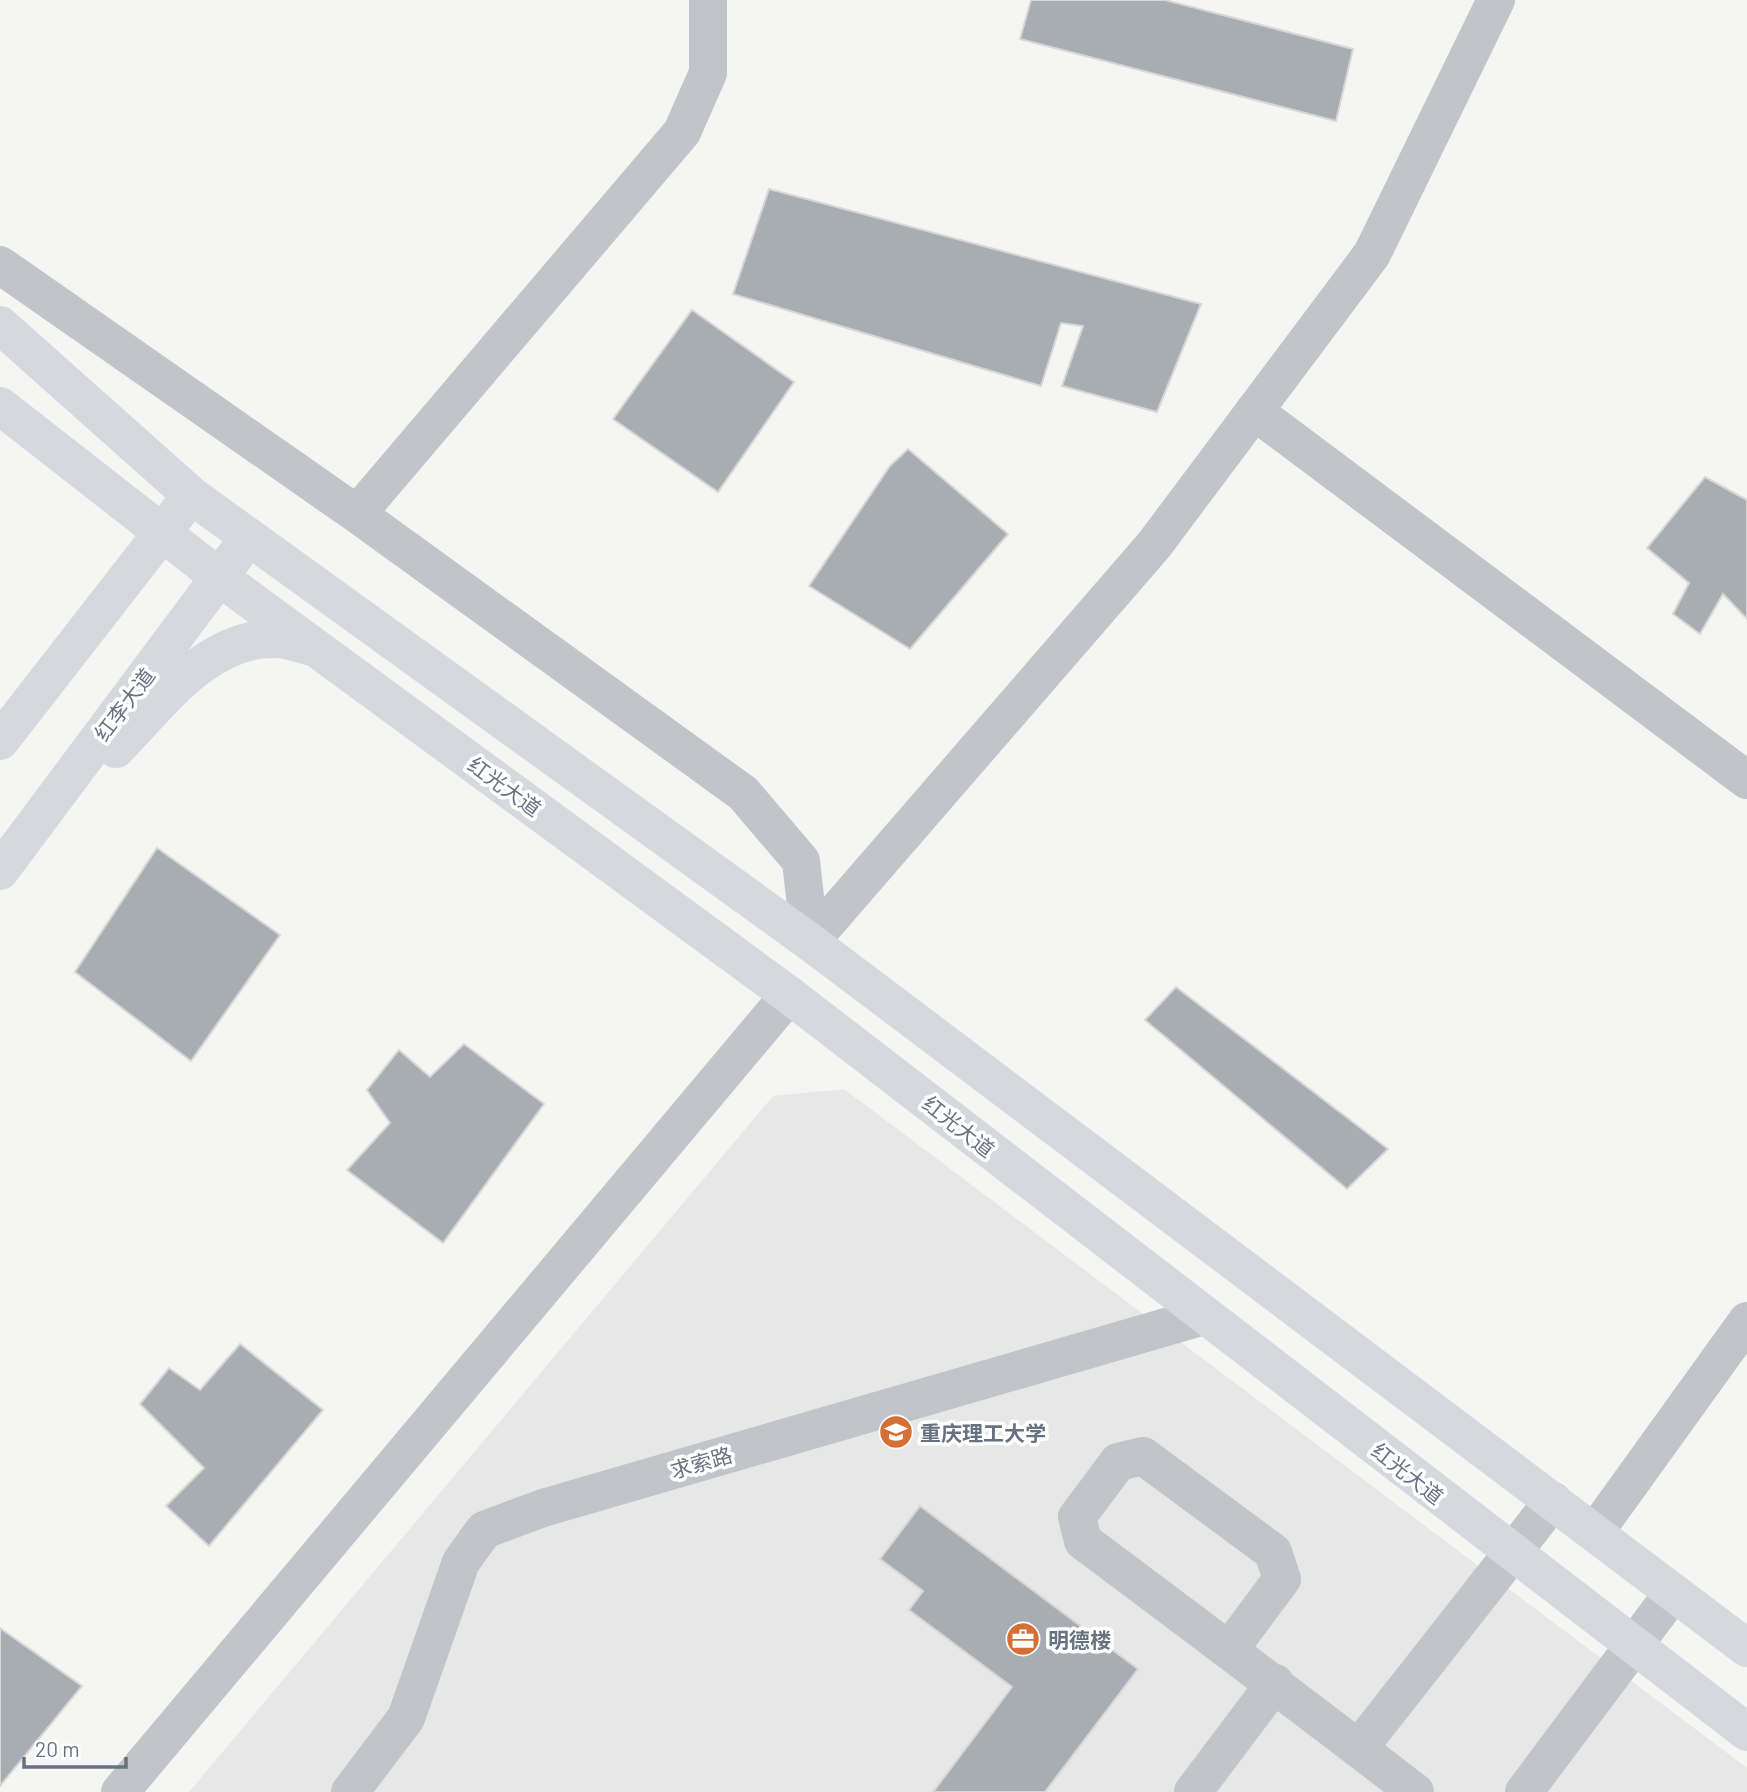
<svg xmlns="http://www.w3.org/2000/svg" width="1747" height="1792" font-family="Barlow,'Noto Sans SC',sans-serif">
<rect width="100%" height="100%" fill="#f5f6f3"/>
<path fill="#e6e7e6" d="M844,1089L1747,1768V1792H189L773,1096Z"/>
<path fill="#a8adb4" stroke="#d7d7d5" stroke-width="2" d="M1031,0H1165L1353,49L1336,121L1020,39Z
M769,189L1201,304L1157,412L1062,386L1083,326L1061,323L1041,386L733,294Z
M692,310L794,382L718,492L613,419Z
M908,449L1008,534L910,649L809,586L890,466Z
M1705,477L1747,500V619L1723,594L1700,634L1673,614L1689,583L1647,548Z
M157,848L280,935L191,1061L75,972Z
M1176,987L1388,1149L1347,1189L1145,1020Z
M464,1044L544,1104L443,1243L347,1170L390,1123L367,1090L399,1050L430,1077Z
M240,1344L323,1410L209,1546L166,1506L204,1468L140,1404L169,1368L200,1390Z
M920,1506L1138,1669L1045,1792H933L1012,1687L909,1610L923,1591L880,1559Z
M0,1628L82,1686L0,1786Z"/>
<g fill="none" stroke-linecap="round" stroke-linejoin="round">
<path stroke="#c1c4c8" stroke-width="38" d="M0,265L357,514L743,793L801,861L810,942
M1254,411L1747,780
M357,514L682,132L708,73V0
M810,942L1154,545L1372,254L1496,0
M1595,1532L1747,1321
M1229,1650L1282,1579L1273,1552L1143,1456L1118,1462L1077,1517L1083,1541C1194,1624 1305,1707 1415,1792
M1359,1748L1553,1501
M120,1792L789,995
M350,1792L406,1718L461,1562L484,1530L543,1508L1204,1316
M1193,1792L1275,1683
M1524,1792L1673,1593"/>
<path stroke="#d5d8dc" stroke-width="38" d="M0,325L192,496L810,942L1747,1648
M0,406L219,577L789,995L1747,1732
M0,741L179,511
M116,749C159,705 207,637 275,639C287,639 301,644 312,647
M0,871L235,556"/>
</g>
<defs>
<g id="university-disc" transform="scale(1.75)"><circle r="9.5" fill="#d47035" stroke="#fff"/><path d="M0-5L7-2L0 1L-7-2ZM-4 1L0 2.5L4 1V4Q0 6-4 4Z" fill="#fff"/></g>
<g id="office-disc" transform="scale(1.75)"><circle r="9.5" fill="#d47035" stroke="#fff"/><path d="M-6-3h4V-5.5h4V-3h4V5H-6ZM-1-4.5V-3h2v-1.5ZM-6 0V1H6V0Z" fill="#fff"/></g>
</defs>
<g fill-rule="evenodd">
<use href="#university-disc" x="896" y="1432"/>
<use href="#office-disc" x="1023" y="1639"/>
</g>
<g text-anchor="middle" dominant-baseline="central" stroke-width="7" stroke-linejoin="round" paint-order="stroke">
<g font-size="21" fill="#677281" stroke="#fff">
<text transform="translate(124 704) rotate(-53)">红李大道</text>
<text transform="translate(505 786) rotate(36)">红光大道</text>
<text transform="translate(959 1126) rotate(38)">红光大道</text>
<text transform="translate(701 1462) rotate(-16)">求索路</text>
<text transform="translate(1408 1473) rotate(38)">红光大道</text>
</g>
<g font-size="21" font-weight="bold" fill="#677281" stroke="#fff" text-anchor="start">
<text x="920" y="1432">重庆理工大学</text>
<text x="1048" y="1639">明德楼</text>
</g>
</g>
<path d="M24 1757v10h102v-10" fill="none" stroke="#677281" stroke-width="3.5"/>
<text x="35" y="1757" font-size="21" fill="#677281" stroke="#ffffff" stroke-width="5" paint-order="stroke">20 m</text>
</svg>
